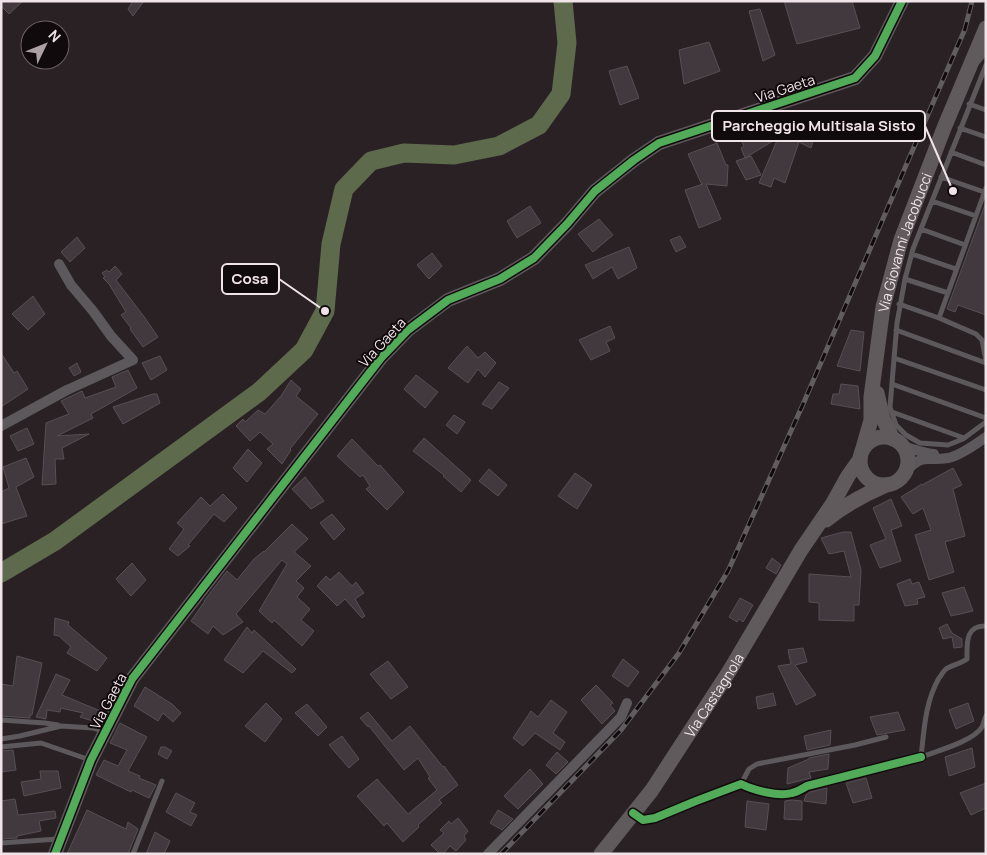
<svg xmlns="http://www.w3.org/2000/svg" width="987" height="855" font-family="Manrope,sans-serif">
<rect width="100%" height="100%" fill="#2a2125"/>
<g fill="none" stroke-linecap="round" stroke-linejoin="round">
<path stroke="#5d6a4c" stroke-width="19" d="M1,573L55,541L259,392L304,350L325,311L331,244L344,189L371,161L404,153L454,155L499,146L539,125L561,94L567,43L563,1"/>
</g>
<path fill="#41393d" stroke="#574f53" d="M1,1H23L9,14L1,6Z
M133,1H144L133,16L128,9Z
M784,1H852L860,28L797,44Z
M760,9L775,55L763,61L749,11Z
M709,42L720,71L684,84L679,50Z
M627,66L639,98L620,105L609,71Z
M800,111L819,120L811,148L799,142L785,183L774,178L771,187L759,183L778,138L745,158L741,148L744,146L739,136L785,118L791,138Z
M717,143L726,165H728L727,186L706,184L721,219L699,228L685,190L703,184L701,183L688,154Z
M751,156L761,175L746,180L736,161Z
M986,202V315L958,305L955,312L947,309Z
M530,206L541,223L517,238L507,221Z
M599,219L613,235L593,252L578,234Z
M680,236L686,247L676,252L670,240Z
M77,237L85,248L70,262L61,252Z
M629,247L637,268L618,279L612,267L593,279L585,265Z
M432,253L442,266L429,279L417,265Z
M115,266L122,274L116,280L145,318L158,337L143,347L130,329L131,328L121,315L126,312L109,284L103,278L105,277L102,273L107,270L109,272Z
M33,296L45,314L28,330L12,314Z
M610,326L615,338L606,342L610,351L591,360L579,340Z
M851,330L864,332L860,371L837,366Z
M467,346L478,358L485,352L496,363L485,377L478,369L468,383L448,368Z
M1,353L14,373L17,371L28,389L1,407Z
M160,356L167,370L151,380L142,363Z
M77,363L81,372L74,376L69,368Z
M128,370L137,388L91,414L93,418L57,436L89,434L62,448L64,459H55L56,484L42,485L46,423L69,414L61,401L82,391L85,398L116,387L112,377Z
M416,375L438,392L425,408L404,389Z
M291,380L301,389L296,396L318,414L290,449L291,450L282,464L267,449L273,444L260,432L250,441L236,426L243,419L245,422L258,410L265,414L281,396Z
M499,382L509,388L492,409L482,404Z
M841,384L858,386L860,409L831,404L833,394H839Z
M153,394H157L160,403L123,424L113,407Z
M454,415L465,422L457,434L446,425Z
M27,428L34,444L18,451L10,436Z
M424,438L471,480L461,492L443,476L444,475L413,451Z
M352,439L378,466L380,465L404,492L387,510L366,489L370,486L363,475L360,477L337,456Z
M248,449L262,463L247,482L233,468Z
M26,458L34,477L16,487L27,516L1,524V492L9,488L3,467Z
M953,468L962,485L953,489L965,536L945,542L954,572L929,580L915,535L931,530L923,508L913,514L901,497L922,484V485Z
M489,469L507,485L498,496L479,481Z
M575,473L592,485L577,509L558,496Z
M305,477L324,501L311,509L292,489Z
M223,494L237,508L224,522L214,514L188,545L190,546L178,556L169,549L184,529L177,523L201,497L210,506Z
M891,499L902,526L891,530L901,561L880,568L870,545L886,539L873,508Z
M332,514L345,529L334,540L320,523Z
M292,524L308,539L294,552L311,566L296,581L304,588L297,597L310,609L301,620L314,631L302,646L274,620L272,623L259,611L287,564L282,560L236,614L243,622L223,635L213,626L208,634L191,621L205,601H204L227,571L237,580L254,559L264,551V552Z
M843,532H851L861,570L859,605H854V621L819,620V603L809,602V574L851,577L844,551L829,554L821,538Z
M772,558L781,565L776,574L766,568Z
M132,563L146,580L131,596L116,579Z
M339,572L352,586L356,582L364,593L355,599L365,616L362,618L345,599L337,606L317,586L326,576L330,580Z
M910,579L912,584L919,582L925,597L917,599L918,604L905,606L897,584Z
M964,587L973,611L951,616L942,593Z
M740,598L753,605L743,622L739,619L737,622L729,617Z
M55,618L69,622L68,625L107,658L97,671L67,653L71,647L59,636L54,635Z
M947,624L952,633L962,639V647L954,648L952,637L943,639L939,628Z
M247,627L252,633L254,630L296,669L292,673L263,651L243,673L224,660Z
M803,648L807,662L795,665L816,695L796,705L778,666L791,664L788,650Z
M17,656L42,663L32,715H30V718L1,716V684L13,686Z
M623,659L639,672L628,687L612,676Z
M388,661L408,687L391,699L370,674Z
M56,674L70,680L62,695L105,713L103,717L98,716L96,722L80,717L83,713L61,708L60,712L47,710L46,719L36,717Z
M596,685L613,703L610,705L615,711L602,724L581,700Z
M145,687L172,704L181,713L173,722L163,713L158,721L134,706Z
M773,693L776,705L758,709L756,697Z
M551,700L567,712L553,733L565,742L560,750L535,733L523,746L513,738L531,711L538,717Z
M266,703L282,719L265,742L245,726Z
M968,703L974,721L956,729L949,710Z
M307,704L327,727L318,736L295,713Z
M368,712L392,741L410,726L443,767L444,766L458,785L439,800L442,803L418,825L419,827L403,842L387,823L384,826L357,796L377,779L408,814L437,790L428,778L430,777L418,758L404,770L369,726L368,727L360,718Z
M898,712L905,730L877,735L870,717Z
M120,723L147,737L128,771L140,776L139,778L156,785L149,798L132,790L131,792L96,775L104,760L118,766L127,750L110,743Z
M831,730L830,745L807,750L804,736Z
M342,736L359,759L349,768L329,745Z
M161,747H165L172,751L167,759L158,754Z
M972,748L975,767L949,776L945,757Z
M13,750L16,770L1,772V751Z
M557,752L568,762L556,774L546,765Z
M829,754L828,769L809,772L811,778L787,784L788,768L809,759V758Z
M530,769L543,784L518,809L504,796Z
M40,771H58L61,788L24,796L21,782L41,779Z
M866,778L872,798L853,803L846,783Z
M986,783V808L971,815L960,793Z
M827,788L826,804L804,801L806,795L810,792Z
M176,793L195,803L190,812L197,815L191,826L166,812Z
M15,799L18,815L55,811L56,818L39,821L41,831L17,836V838L1,839V801Z
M792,800L802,801V820L784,819L785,801Z
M747,801L769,804L766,830L745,827Z
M87,810L126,829L128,822L138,829L128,854H67Z
M498,810L513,819L502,830L490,823Z
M458,818L468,831L464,836L466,840L456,851L450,846L443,854H440L431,845L444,833L440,830L449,821L451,824Z
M155,832L170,841L164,854H146Z"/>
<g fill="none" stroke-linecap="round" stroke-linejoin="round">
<path stroke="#5d585b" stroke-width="5" d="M977,63L986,52
M986,65L913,249L905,279L897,323L890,407L896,425L906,435L920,443L948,445L963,439L986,422
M969,104L986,110
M960,128L986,137
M951,152L986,165
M941,177L984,192
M986,188L939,318L976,334L982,340L986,361
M932,201L976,216
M921,229L965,245
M912,254L956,269
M905,279L948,293
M899,304L939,318
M896,330L986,363
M894,358L986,390
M892,384L986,418
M892,412L964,438
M986,626C965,625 967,644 967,659C960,664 952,665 946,669C943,671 941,676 939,678C925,702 924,731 921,757C937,751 974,741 982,727C984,724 984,719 986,716
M1,720L45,723L58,725
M1,739L20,736L61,726L93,728L104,731
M1,747L41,743L90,760
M741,784L749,769L757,764L855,745L886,737
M1,843L58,839
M133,854L162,781"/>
<path stroke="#5d585b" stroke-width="10" d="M1,426L67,390L133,360L111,336L93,311L71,285L59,264
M903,446C913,449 923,453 934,454
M905,472C925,452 924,462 948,458C960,456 976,444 986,437
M633,813L643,820L655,818L696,801L741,784C753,790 778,797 792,793C797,792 802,789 807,786L921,757
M488,854L621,717L627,703"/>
<path stroke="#5d585b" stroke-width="14" d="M55,854L91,760L132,679L381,358L408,330L448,300L500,279L534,258L567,224L595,191L634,160L659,143L855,78L875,56L902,1"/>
<g stroke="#605a5c" stroke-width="15">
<path d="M877,393L883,419L893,439"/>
<circle cx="884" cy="461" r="24"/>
<path id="s1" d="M863,448L871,420V397L883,307L901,240L944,128L986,28"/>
<path d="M826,520C845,505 865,494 886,485"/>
<path id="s2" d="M601,854L652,790L730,670L801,550L833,503L848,476L860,459"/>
</g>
<g stroke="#615c5f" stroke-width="5">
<path id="rail" d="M501,854L621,730L679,653L728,571L804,402L942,82L965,29L972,1"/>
</g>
<use href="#rail" stroke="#110a0d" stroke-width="3" stroke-dasharray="9" stroke-linecap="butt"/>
<g stroke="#110a0d" stroke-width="11">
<path id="cycleway" d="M633,813L643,820L655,818L696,801L741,784C753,790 778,797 792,793C797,792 802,789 807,786L921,757
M55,854L91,760L132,679L381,358L408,330L448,300L500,279L534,258L567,224L595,191L634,160L659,143L855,78L875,56L902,1"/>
</g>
<use href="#cycleway" stroke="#51ab58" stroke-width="8"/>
</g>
<g text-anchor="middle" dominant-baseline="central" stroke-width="4" stroke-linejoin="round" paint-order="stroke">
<g font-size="14" fill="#f0e4e8" stroke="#110a0d">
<text transform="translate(785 88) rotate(-18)">Via Gaeta</text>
<text stroke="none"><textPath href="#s1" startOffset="211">Via Giovanni Jacobucci</textPath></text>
<text transform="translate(382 342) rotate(-47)">Via Gaeta</text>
<text stroke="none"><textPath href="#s2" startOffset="195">Via Castagnola</textPath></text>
<text transform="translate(108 701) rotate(-62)">Via Gaeta</text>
</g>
</g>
<path fill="none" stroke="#f0e4e8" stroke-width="2" d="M953 191L925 126M325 311L279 279"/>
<g fill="#f0e4e8" stroke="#110a0d" stroke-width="2">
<circle cx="953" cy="191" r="5"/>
<circle cx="325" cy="311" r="5"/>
</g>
<g fill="#110a0d" stroke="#f0e4e8" stroke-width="2">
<rect x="712" y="111" width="213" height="30" rx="5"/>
<rect x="222" y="264" width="57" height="30" rx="5"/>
</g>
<g font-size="15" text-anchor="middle" font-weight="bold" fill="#f0e4e8">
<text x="819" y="131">Parcheggio Multisala Sisto</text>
<text x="250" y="284">Cosa</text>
</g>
<rect width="987" height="855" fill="none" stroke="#f0e4e8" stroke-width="5"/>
<g transform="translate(45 45) rotate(47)"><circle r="24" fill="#110a0d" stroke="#6a6165"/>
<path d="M0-4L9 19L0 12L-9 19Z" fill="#aba0a4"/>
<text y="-8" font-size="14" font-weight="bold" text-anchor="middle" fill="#f0e4e8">N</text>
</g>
</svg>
